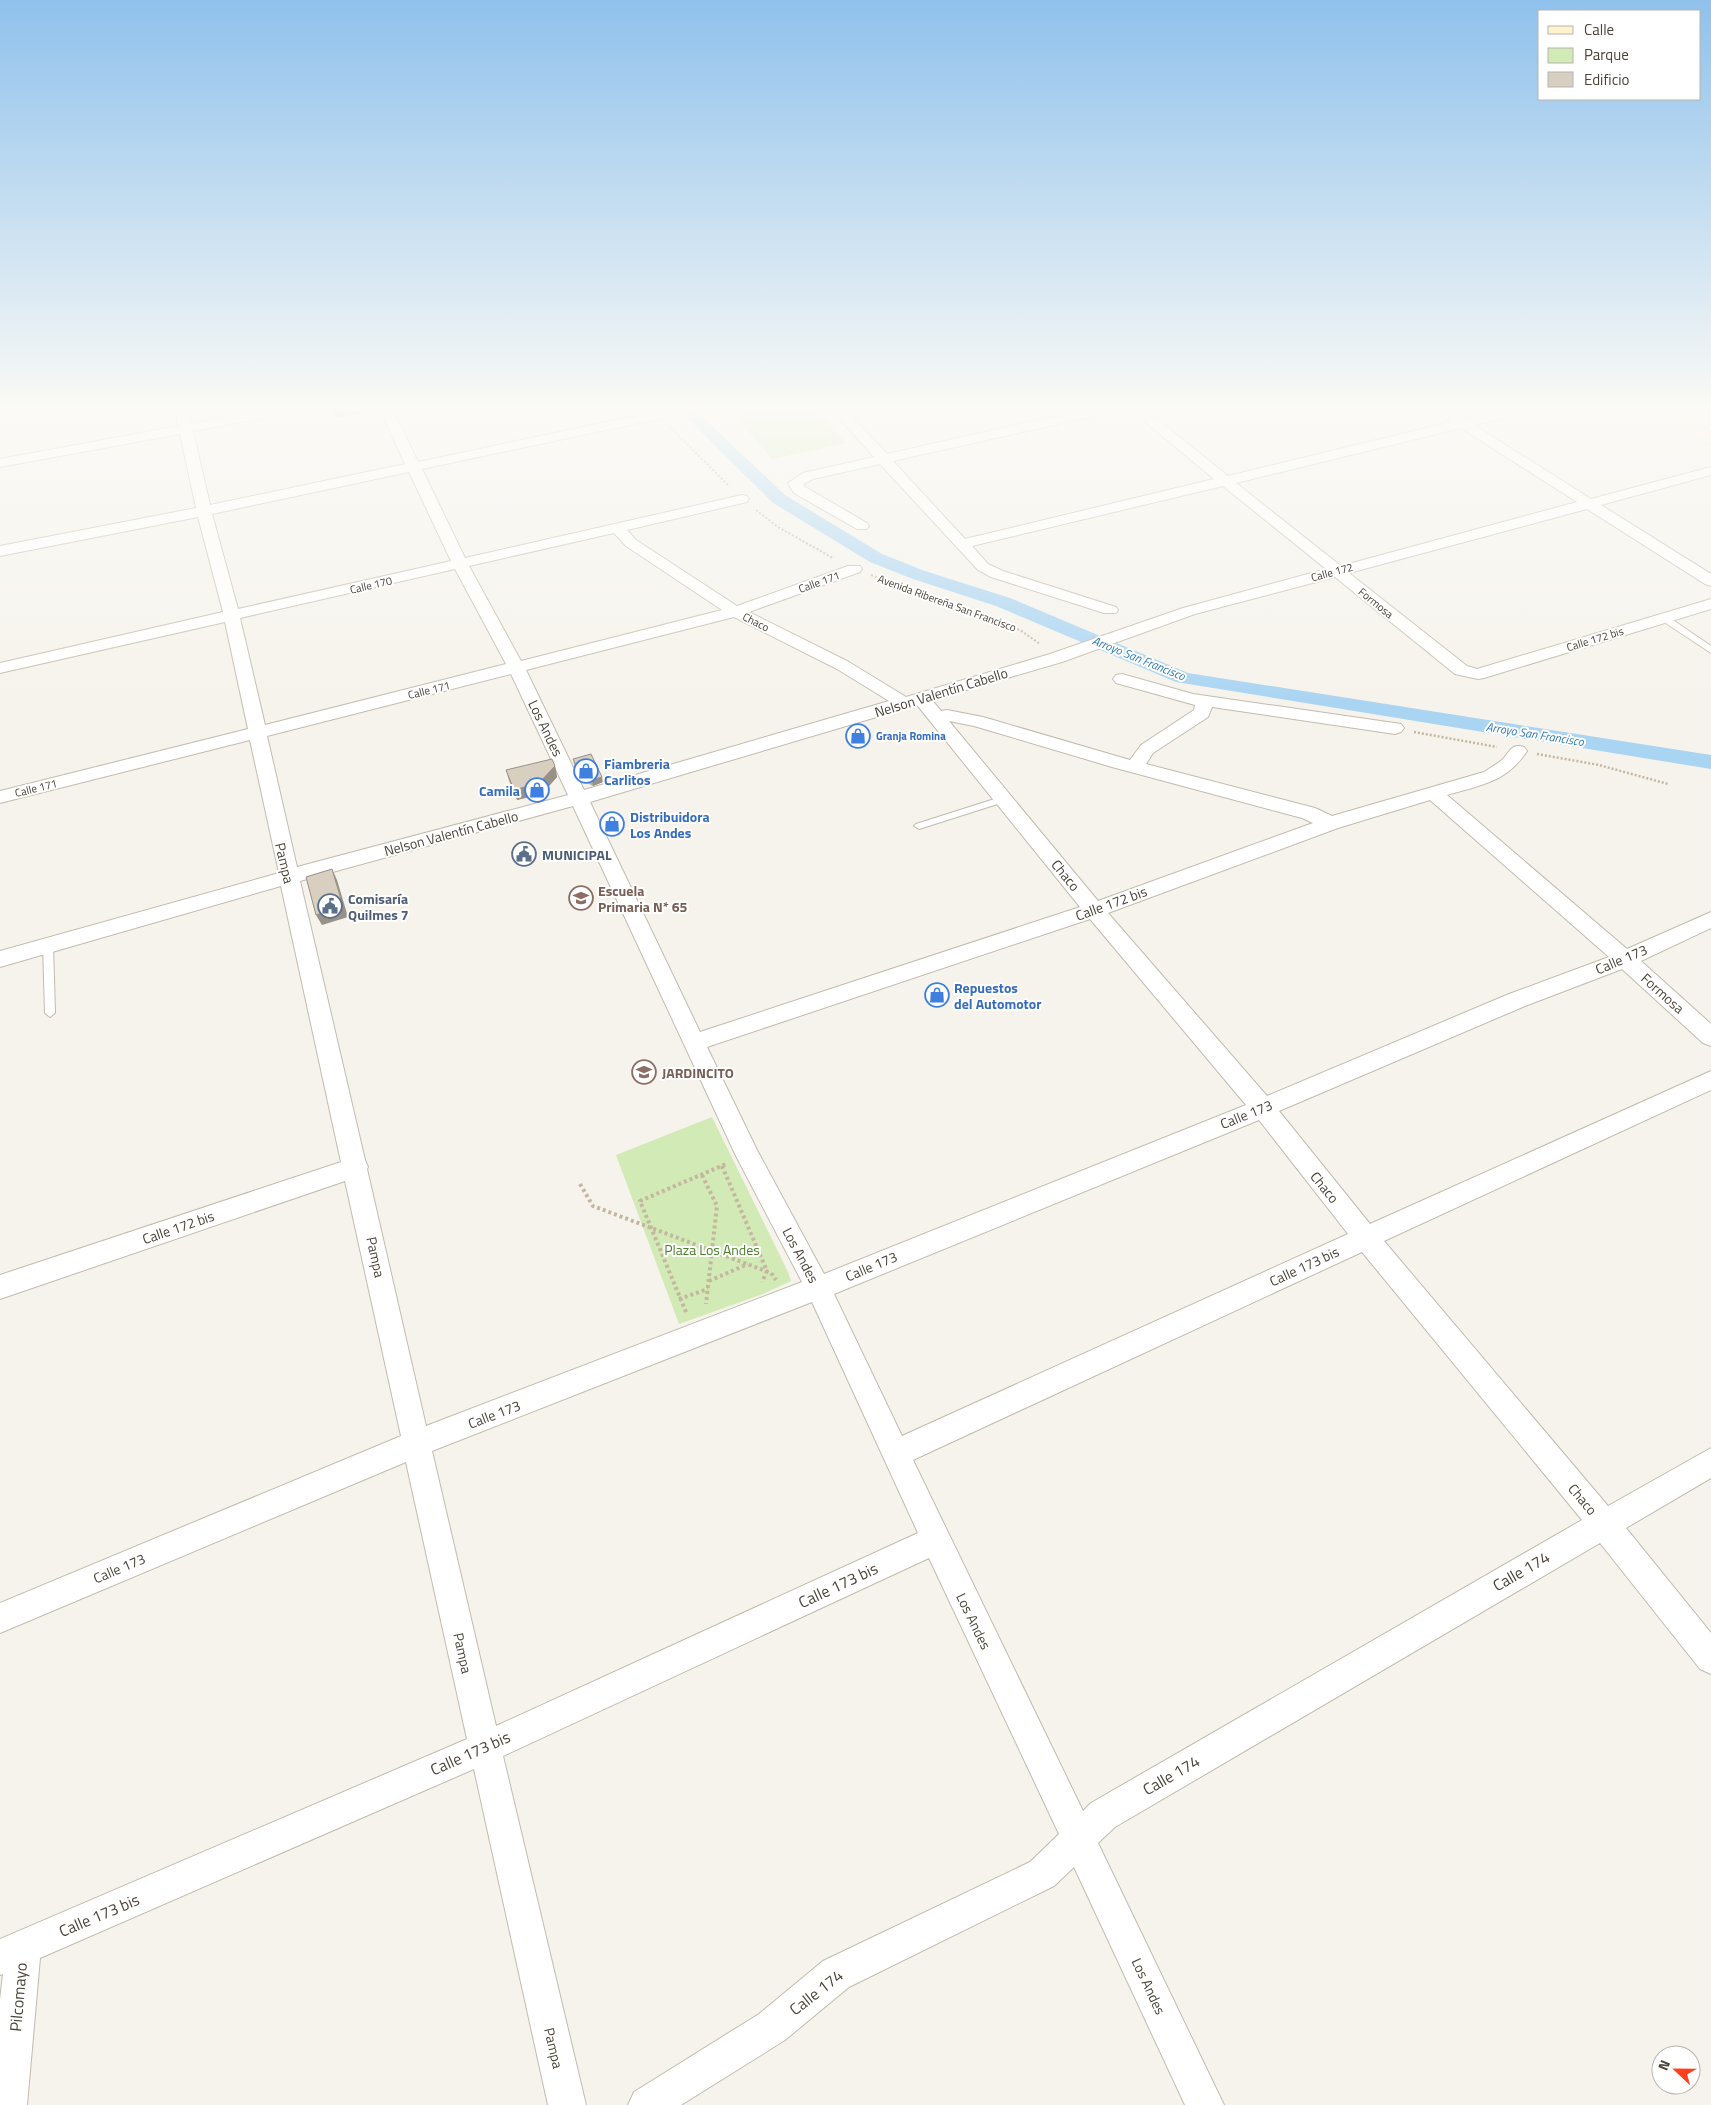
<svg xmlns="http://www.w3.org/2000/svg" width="1711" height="2105" font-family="'Titillium Web',sans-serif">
<rect width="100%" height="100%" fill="#f6f3ec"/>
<path fill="#d2eab5" d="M759,410H815L846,443L772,459L735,416Z
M712,1117L788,1272L791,1281L763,1294L679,1324L616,1155Z"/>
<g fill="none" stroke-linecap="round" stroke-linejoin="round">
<path fill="#a9d4f2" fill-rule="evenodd" d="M679,410H695L785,495L882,554L925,571L1010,598L1188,673L1711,755V769L1176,682L996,606L913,579L870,562L773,503Z"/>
<g stroke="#c2bbae" stroke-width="2">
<path id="lane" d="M1661,616H1667L1711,646V653L1661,620Z
M1004,796L1007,797V801L919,829L914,826L916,824Z
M48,941L53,945L55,1013L50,1017L45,1013L43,945Z"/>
</g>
<g stroke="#c2bbae" stroke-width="2">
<path id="street" d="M175,410H189L191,424L263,410H293L287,414L193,431L210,505L405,464L380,410H393L418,462L658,411L663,412L665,415L663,418L658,419L422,469L465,558L742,495L747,496L749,499L747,502L627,530L636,540L737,606L848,566H860L862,569L860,572L749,612L849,662L906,697L1050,654L1183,608L1326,569L1223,486L972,546L988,564L1003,571L1116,607L1118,610L1116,613H1104L991,577L978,570L880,464L813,479L803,484L805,487L867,523L869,526L867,529H857L794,493L788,483L803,473L874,457L832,410H846L887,454L1083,410H1109L1103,414L893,461L965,539L1214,479L1131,410H1146L1228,476L1451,422L1435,410H1451L1465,419L1501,410H1526L1525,413L1474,425L1591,499L1711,467V475L1601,505L1711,574V586L1705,584L1587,509L1349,573L1467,666L1477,669L1711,599V609L1484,678L1478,679L1455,674L1335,577L1195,614L1062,662L932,700L941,711L947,710L983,717L1130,760L1141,745L1194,710L1195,705L1116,683L1113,679L1116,675L1122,674L1193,694L1401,724L1404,728L1401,732L1395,734L1212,707L1208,717L1153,753L1146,764L1315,808L1332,816L1484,772C1490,768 1497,764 1502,760C1510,752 1511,743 1524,747L1527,751C1507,782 1481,785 1447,795L1627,949L1711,912V928L1641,961L1711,1024V1046L1703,1043L1622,969L1525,1006L1279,1111L1370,1224L1711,1071V1090L1384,1241L1608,1506L1711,1448V1478L1626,1528L1711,1633V1674L1700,1669L1600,1543L1115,1827L1098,1843L1224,2105H1185L1074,1867L1054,1886L849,1987L785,2040L681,2105H628L634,2092L759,2014L823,1961L1030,1862L1059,1834L929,1558L503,1756L586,2105H548L474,1769L40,1958L27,2105H0V2000L3,1974L0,1975V1939L467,1739L406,1462L0,1633V1603L401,1436L345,1181L0,1299V1275L341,1162L281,886L0,967V951L279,873L250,740L0,803V791L248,729L225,622L0,673V663L223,612L198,517L0,556V546L196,508L180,434L0,467V459L178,426ZM1461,428L1577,502L1341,566L1236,483ZM409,472L451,561L238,609L212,514ZM614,533L626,546L722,610L521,661L469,566ZM455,569L506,664L265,725L240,618ZM734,617L837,669L889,701L584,790L526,670ZM511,674L568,795L297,867L267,736ZM917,705L1080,907L700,1032L590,802ZM949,721L974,726L1112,767L1302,818L1313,823L1098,901ZM1430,800L1609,957L1509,994L1267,1096L1108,913L1338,828ZM573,806L736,1156L802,1282L426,1426L367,1169L368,1167L365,1160L300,881ZM1090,919L1246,1105L824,1274L757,1150L707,1047ZM1259,1120L1348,1234L902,1436L834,1294ZM1362,1252L1582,1520L1091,1803L1083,1811L913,1460ZM812,1302L918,1533L496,1726L432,1451Z"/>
</g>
<g stroke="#d6c79b" stroke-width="1">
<path id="secondary" d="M1651,410H1672L1711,432V444L1705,443L1653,413Z"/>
</g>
<path stroke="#c4b79f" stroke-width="2" stroke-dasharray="2 2" stroke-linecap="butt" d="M670,427L729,486
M756,510L778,527L833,558
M871,575L1020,630L1040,644"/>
<path stroke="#c4b79f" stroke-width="2.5" stroke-dasharray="2 2" stroke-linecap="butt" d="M1414,732L1497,747
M1537,754L1599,765L1668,784"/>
<path stroke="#c4b79f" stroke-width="4" stroke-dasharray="3 3" stroke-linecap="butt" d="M722,1166L767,1271L762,1282
M702,1175L717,1206L706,1304
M580,1184L593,1206L771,1273L776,1280
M709,1281L748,1264
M679,1299L708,1289
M686,1312L640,1201L726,1164"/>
<use href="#lane" fill="#fff" fill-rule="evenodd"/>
<use href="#street" fill="#fff" fill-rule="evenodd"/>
<use href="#secondary" fill="#fff3cd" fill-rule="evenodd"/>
</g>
<path fill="#bab2a6" d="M573,759L602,777L603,782L593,786L581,780L574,764Z
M555,766L557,777L542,794L517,800L509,781L506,770Z"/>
<path fill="#979187" d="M334,410H362L363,413L336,418Z
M555,766L557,777L542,794L517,800L514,790Z
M602,777L603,782L593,786L592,780Z
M332,869L337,880L348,917L322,925L316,915Z"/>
<path fill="#d8cfc1" stroke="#979187" d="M591,754L602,777L592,780L580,774L573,759Z
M552,759L555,766L539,783L514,790L506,770Z
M332,869L343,906L316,915L306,877Z"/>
<linearGradient id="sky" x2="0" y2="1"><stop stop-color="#8fc1ec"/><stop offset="0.58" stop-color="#fbfaf6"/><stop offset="1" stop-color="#fbfaf6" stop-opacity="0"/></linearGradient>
<rect width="1711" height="705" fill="url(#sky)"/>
<defs>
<g id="shop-ring" transform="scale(1.25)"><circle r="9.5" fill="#fff" stroke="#3f7fe0" stroke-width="1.5"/><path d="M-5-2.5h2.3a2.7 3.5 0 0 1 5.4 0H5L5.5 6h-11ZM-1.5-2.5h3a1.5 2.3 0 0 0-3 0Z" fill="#3f7fe0"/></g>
<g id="civic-ring" transform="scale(1.25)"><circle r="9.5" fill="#fff" stroke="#5c6f8a" stroke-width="1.5"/><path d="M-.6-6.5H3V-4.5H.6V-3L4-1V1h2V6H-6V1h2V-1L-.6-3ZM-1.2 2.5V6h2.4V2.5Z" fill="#5c6f8a"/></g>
<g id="school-ring" transform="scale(1.25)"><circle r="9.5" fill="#fff" stroke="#8d6e63" stroke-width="1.5"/><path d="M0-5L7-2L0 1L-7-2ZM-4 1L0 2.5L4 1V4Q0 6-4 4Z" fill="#8d6e63"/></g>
</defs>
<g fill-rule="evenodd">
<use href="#shop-ring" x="858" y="736"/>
<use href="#shop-ring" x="586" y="771"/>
<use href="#shop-ring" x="537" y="790"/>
<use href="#shop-ring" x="612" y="824"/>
<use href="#civic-ring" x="524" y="854"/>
<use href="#school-ring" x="581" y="898"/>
<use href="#civic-ring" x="330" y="906"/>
<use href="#shop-ring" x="937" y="995"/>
<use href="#school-ring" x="644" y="1072"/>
</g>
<g text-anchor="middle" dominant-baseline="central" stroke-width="4" stroke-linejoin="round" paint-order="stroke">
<g font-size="11" fill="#4b4439" stroke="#fff">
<text transform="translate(1332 572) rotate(-15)">Calle 172</text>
<text transform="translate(819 582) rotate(-20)">Calle 171</text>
<text transform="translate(371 585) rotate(-13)">Calle 170</text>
<text transform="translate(947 603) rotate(20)">Avenida Ribereña San Francisco</text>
<text transform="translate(1376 603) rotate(39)">Formosa</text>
<text transform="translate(756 622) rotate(27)">Chaco</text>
<text transform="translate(1595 639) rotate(-17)">Calle 172 bis</text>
<text transform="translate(429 690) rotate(-14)">Calle 171</text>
<text transform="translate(36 788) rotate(-14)">Calle 171</text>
</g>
<g font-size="11" font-weight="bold" fill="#366cbe" stroke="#fff" text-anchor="start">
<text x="876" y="736">Granja Romina</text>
</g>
<g font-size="12" font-style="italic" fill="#2e7ab2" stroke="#fff">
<text transform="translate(1139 658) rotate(22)">Arroyo San Francisco</text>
<text transform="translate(1535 734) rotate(9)">Arroyo San Francisco</text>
</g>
<g font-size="14" fill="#4b4439" stroke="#fff">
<text transform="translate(941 692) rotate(-17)">Nelson Valentín Cabello</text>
<text transform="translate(546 728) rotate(64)">Los Andes</text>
<text transform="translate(451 833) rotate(-15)">Nelson Valentín Cabello</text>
<text transform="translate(285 863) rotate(77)">Pampa</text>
<text transform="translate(1066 875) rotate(51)">Chaco</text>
<text transform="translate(1111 903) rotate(-20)">Calle 172 bis</text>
<text transform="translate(1621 959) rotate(-23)">Calle 173</text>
<text transform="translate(1663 993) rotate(42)">Formosa</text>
<text transform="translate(1246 1114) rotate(-22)">Calle 173</text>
<text transform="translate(1325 1187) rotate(51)">Chaco</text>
<text transform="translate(178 1227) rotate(-19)">Calle 172 bis</text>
<text transform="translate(801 1255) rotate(62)">Los Andes</text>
<text transform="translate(376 1257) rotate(78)">Pampa</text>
<text transform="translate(871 1266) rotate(-23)">Calle 173</text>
<text transform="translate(1304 1266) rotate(-25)">Calle 173 bis</text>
<text transform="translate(494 1414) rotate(-21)">Calle 173</text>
<text transform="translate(1583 1499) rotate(50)">Chaco</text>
<text transform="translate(119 1568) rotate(-23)">Calle 173</text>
<text transform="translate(974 1621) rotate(64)">Los Andes</text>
<text transform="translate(463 1653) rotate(78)">Pampa</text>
<text transform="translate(1149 1986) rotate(65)">Los Andes</text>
<text transform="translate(554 2048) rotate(77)">Pampa</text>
</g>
<g font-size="14" font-weight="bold" fill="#366cbe" stroke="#fff" text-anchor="start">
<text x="604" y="763">Fiambreria<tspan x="604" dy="16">Carlitos</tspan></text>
<text x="520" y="790" text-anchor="end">Camila</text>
<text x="630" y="816">Distribuidora<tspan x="630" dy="16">Los Andes</tspan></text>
<text x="954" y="987">Repuestos<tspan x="954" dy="16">del Automotor</tspan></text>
</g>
<g font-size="14" font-weight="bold" fill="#4e5e75" stroke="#fff" text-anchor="start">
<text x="542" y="854">MUNICIPAL</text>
<text x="348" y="898">Comisaría<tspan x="348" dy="16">Quilmes 7</tspan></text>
</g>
<g font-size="14" font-weight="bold" fill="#785e54" stroke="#fff" text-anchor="start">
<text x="598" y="890">Escuela<tspan x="598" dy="16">Primaria N* 65</tspan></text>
<text x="662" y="1072">JARDINCITO</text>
</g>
<g font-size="14" fill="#4a7f2a" stroke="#fff">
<text x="712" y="1249">Plaza Los Andes</text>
</g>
<g font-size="16" fill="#4b4439" stroke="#fff">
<text transform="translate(1521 1571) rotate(-30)">Calle 174</text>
<text transform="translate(838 1585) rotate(-25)">Calle 173 bis</text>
<text transform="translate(470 1753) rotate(-24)">Calle 173 bis</text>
<text transform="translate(1171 1775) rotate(-30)">Calle 174</text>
<text transform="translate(99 1915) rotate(-23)">Calle 173 bis</text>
<text transform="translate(816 1992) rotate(-38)">Calle 174</text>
<text transform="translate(18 1997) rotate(-85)">Pilcomayo</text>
</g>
</g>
<rect x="1538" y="10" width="162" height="90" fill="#ffffff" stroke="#b7b4b0"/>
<rect x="1548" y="26" width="25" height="8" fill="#fff3cd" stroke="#b7b4b0"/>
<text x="1584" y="35" font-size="15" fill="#4b4439">Calle</text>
<rect x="1548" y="48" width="25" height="15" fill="#d2eab5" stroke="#b7b4b0"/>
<text x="1584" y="60" font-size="15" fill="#4b4439">Parque</text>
<rect x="1548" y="72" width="25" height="15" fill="#d8cfc1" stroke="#b7b4b0"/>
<text x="1584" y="85" font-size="15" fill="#4b4439">Edificio</text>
<g transform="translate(1676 2070) rotate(292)"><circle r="24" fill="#ffffff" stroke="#b7b4b0"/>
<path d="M0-4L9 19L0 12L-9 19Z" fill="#fc3f1d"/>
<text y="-8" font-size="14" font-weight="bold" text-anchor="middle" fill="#4b4439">N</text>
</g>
</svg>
